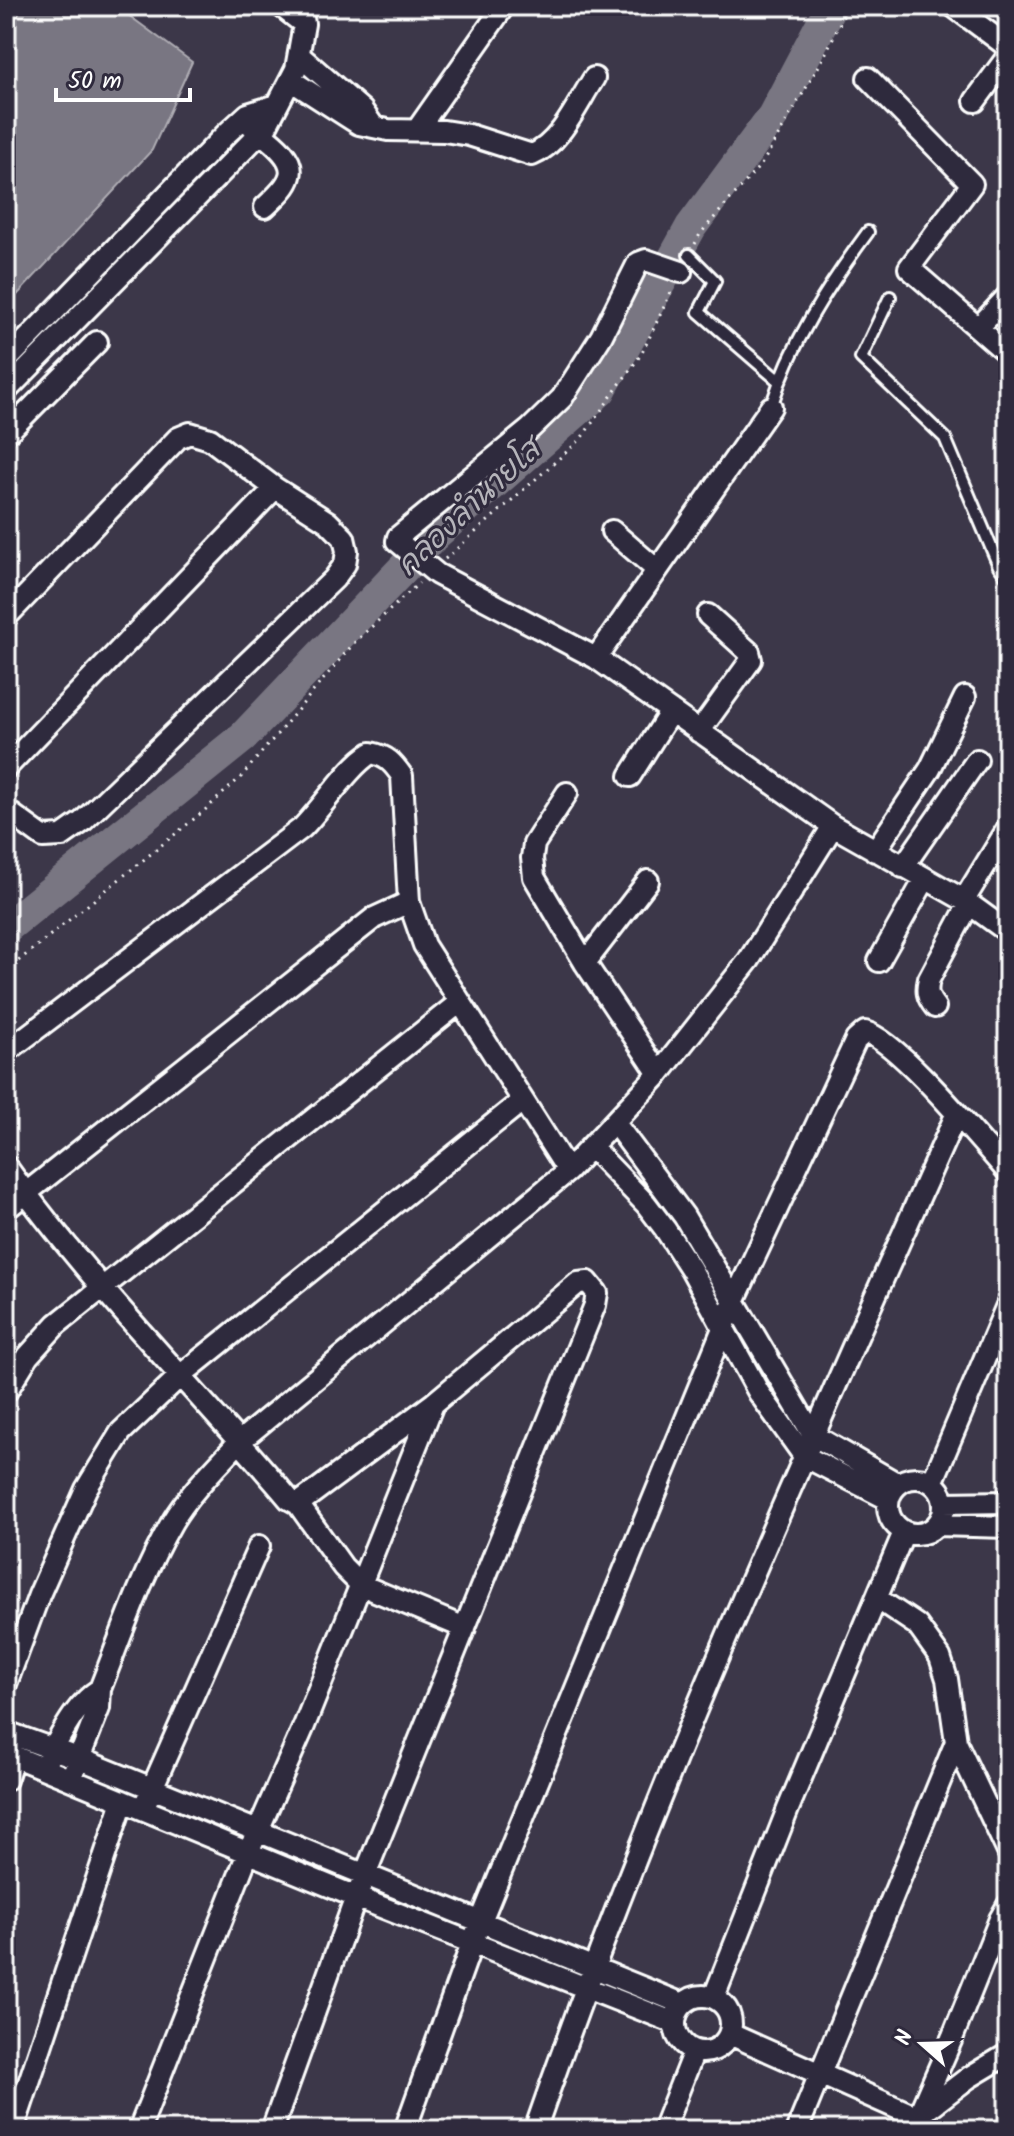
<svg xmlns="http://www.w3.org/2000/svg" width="1014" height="2136" font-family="Kalam,'Playpen Sans Thai',sans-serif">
<rect width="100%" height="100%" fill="#3c3749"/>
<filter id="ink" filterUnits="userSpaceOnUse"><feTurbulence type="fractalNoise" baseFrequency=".0125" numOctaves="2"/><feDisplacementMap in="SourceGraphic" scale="16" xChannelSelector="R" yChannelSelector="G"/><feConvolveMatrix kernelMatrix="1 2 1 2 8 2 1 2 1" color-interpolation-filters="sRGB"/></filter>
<g filter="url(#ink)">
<path fill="#797682" stroke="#afadb4" stroke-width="2" d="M6,6H116L192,62L152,150L6,307Z"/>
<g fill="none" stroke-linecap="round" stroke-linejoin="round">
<path stroke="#797682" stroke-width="32" d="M6,928L243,737L436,534L600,391L691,227L773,116L831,6"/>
<g stroke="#fff" stroke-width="16">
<path id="lane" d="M689,255L715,281L699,312L779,381
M890,297L861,358L945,438L999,566L1008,578
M771,407C791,343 828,286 868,232"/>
</g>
<g stroke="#fff" stroke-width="26">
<path id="street" d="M281,6L304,24
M953,6L1008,47
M300,56L362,110L374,127
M868,78L972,184L909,268L1008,354
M292,81L359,124L388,130L444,131L469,135L532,155C561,143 577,104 594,78
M975,101L1008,56
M252,126C265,137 296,156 290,176C287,188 273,199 265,207
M417,130L501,10
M681,272L646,260L638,263L601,337L562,398L530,429L398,537L397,541L437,574L596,658L833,826L964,900L1008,932
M978,328L1008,296
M6,361L226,134L248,114L277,105
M6,391L266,127L296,69L304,24L301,6
M6,434L97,342
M612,531L657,570
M6,617L178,438L190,433L210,439L275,488L328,522L344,538L347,551L345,564L334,579L82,822L62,836L43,837L6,810
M596,658L771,407
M699,732L751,660L749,652L708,615
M6,768L275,488
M630,776L671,711
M567,793L534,844L532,858L534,877L585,963L659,1074
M875,851L930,769L965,697
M903,867L977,760
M964,900L1008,828
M879,961L925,879
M585,963L648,881
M935,1007C927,997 926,991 929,979L969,904
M6,1052L302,828C323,807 349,766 371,753C387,756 393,763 402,776L409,902L424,945L568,1171
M614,1122L684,1216L813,1435L898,1484
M591,1147L646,1204L665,1229L691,1269L759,1393L804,1456L888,1499
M6,1166C91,1285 195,1388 289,1499L298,1504L434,1403L578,1283L588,1282L597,1293L595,1305L356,1897L272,2130
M6,1209L374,918L409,902
M6,1392L28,1356L57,1324L460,1002
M888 1506a28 28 0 1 1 56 0a28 28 0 1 1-56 0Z
M932,1483L1008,1303
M944,1503L1008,1502
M298,1504L343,1567L361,1585L465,1628
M937,1525L1008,1527
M878,1599L917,1625L940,1657L947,1679L956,1742L1008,1852
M6,1684L39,1595L86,1489L121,1432L181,1375L522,1101
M6,1732L78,1758L683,2004
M6,1753L356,1897L675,2023
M48,1758C63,1732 75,1705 100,1689
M71,1779L99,1708L100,1689C122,1633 142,1574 172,1522C190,1492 216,1467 240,1441L568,1171L659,1074L749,960L833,826
M6,1780L14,1756
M146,1802L259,1546
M675 2024a28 28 0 1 1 56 0a28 28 0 1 1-56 0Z
M714,1997L788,1809L904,1532
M730,2034L917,2117L968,2078L1008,2054
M919,2114L953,2036L1000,1919L1008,1905
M13,2130L123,1801
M139,2130L248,1853L304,1726L433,1404
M405,2130L472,1943L735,1299L856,1040L865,1032C899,1041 980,1141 1008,1172
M535,2130C655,1784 807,1449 956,1115
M663,2130L694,2051
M797,2130L956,1742"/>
</g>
<path stroke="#fff" stroke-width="3" stroke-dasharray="2 6" stroke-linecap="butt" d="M695,244L700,234L763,162L824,57L848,6
M445,559L580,440L642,353L672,290
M6,971L205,810L241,777L354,643L419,583"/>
<use href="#lane" stroke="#2f2a3d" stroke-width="10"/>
<use href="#street" stroke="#2f2a3d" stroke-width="20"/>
</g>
</g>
<g text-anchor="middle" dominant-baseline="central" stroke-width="6" stroke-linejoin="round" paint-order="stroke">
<g font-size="30" font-style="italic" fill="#b5b4ba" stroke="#2f2a3d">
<text transform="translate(469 509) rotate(-43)">คลองลำนายโส</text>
</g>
</g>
<rect width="1014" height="2136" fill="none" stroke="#2f2a3d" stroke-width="32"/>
<rect x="16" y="16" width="982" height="2104" fill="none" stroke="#fff" stroke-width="3" filter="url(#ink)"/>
<g transform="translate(922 2044) rotate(290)" stroke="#2f2a3d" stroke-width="6" paint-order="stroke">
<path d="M0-6L14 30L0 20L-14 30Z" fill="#ffffff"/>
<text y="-12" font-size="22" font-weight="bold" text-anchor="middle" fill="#ffffff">N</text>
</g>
<path d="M56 88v12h134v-12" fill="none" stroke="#ffffff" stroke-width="4"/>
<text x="68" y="88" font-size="24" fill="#ffffff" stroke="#2f2a3d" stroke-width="6" paint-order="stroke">50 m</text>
</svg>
